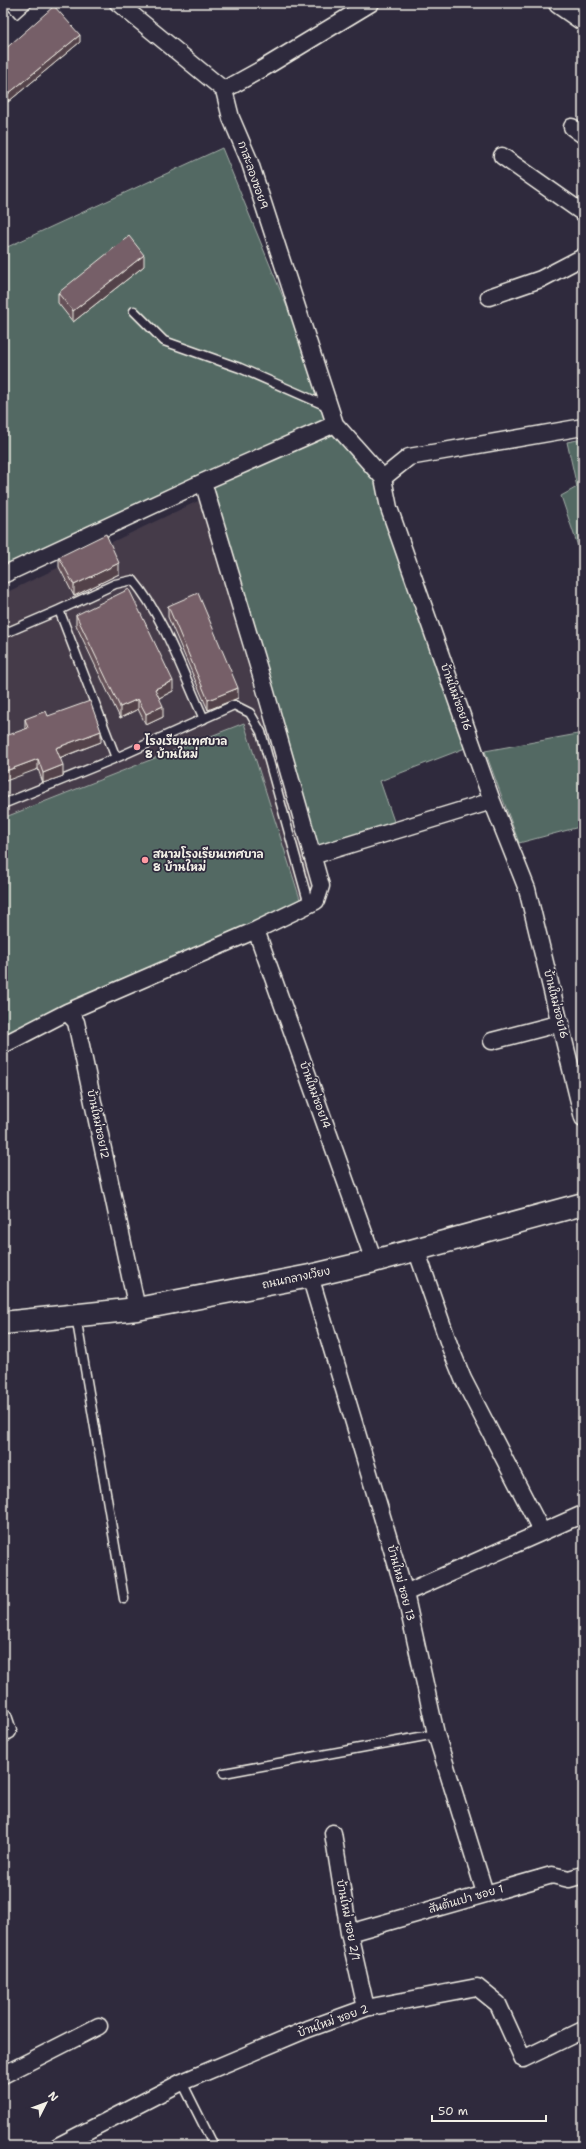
<svg xmlns="http://www.w3.org/2000/svg" width="586" height="2149" font-family="'Shantell Sans','Playpen Sans Thai',sans-serif">
<rect width="100%" height="100%" fill="#2f2a3d"/>
<filter id="ink" filterUnits="userSpaceOnUse"><feTurbulence type="fractalNoise" baseFrequency=".025" numOctaves="2"/><feDisplacementMap in="SourceGraphic" scale="8" xChannelSelector="R" yChannelSelector="G"/><feConvolveMatrix kernelMatrix="1 2 1 2 8 2 1 2 1" color-interpolation-filters="sRGB"/></filter>
<g filter="url(#ink)">
<path fill="#443a4a" d="M200,500L316,901L3,1045V594Z"/>
<path fill="#526964" stroke="#a3ada6" d="M222,148L335,424L383,478L473,745L380,781L397,830L312,856L203,484L3,575V249Z
M583,439V561L561,496L577,487L567,442Z
M244,723L301,902L3,1035V818Z
M583,733V826L519,843L485,751Z"/>
<g fill="none" stroke-linecap="round" stroke-linejoin="round">
<g stroke="#f4f1e8" stroke-width="11">
<path id="lane" d="M134,311L164,341L240,368L329,407
M3,634L59,610
M116,758L59,610L115,584L133,580C164,617 183,674 204,719
M3,804L116,758L234,705L250,713L261,732L309,905
M76,1316L124,1599
M224,1773L436,1734
M182,2082L214,2146"/>
</g>
<g stroke="#f4f1e8" stroke-width="19">
<path id="street" d="M118,3L224,90
M371,3L262,69L224,90L231,118L249,160L335,424L383,478
M3,17L16,31
M3,43L48,3
M572,127L583,135
M502,156L583,213
M489,297L541,279L583,257
M583,427L409,457L383,478L389,508L492,801L527,889L583,1118
M3,575L203,482L335,424
M312,856L492,801
M256,930L374,1261
M67,1012L256,930L316,901L321,886L265,689L203,482
M492,1041L561,1023
M3,1045L67,1012L76,1022L137,1309
M416,1249L450,1347L463,1379L542,1532
M310,1276L405,1593L436,1734L485,1893
M405,1593L583,1514
M3,1716L8,1731
M333,1833L349,1933L366,2008
M349,1933L552,1875L569,1879L583,1875
M3,2075L99,2026
M58,2146L182,2082L308,2029L366,2008L477,1987L498,2004L523,2059L583,2030"/>
</g>
<g stroke="#f4f1e8" stroke-width="25">
<path id="secondary" d="M560,3L583,19
M3,1323L137,1309L310,1276L374,1261L583,1204"/>
</g>
<use href="#lane" stroke="#2f2a3d" stroke-width="8"/>
<use href="#street" stroke="#2f2a3d" stroke-width="16"/>
<use href="#secondary" stroke="#2f2a3d" stroke-width="22"/>
</g>
<path fill="#655159" stroke="#f4f1e8" d="M80,42L8,102L3,96V51Z
M144,266L73,322L58,303V293Z
M59,557L119,574L74,596L59,567Z
M168,606L238,698L208,710L168,617Z
M76,615L173,691L159,698L163,717L146,725L138,709L120,718L76,625Z
M48,716L101,742L60,758L63,776L43,783L38,769L25,729V719Z"/>
<path fill="#534248" stroke="#f4f1e8" d="M80,35V42L8,102V94Z
M144,255V266L73,322V311Z
M119,563V574L74,596V585Z
M173,681V691L155,700V689Z
M238,688V698L208,710V700Z
M138,699V709L120,718V707Z
M163,706V717L146,725V714Z
M101,731V742L56,759V748Z
M38,759V769L3,782V772Z
M63,765V776L43,783V773Z"/>
<path fill="#765e67" stroke="#f4f1e8" d="M54,6L80,35L8,94L3,88V51Z
M129,236L144,255L73,311L58,293Z
M106,534L119,563L74,585L59,557Z
M129,589L173,681L155,689L163,706L146,714L138,699L120,707L76,615Z
M198,593L238,688L208,700L168,606Z
M90,701L101,731L56,748L63,765L43,773L38,759L3,772V737L28,728L25,719L46,711L48,716Z"/>
</g>
<g fill="#ff9aa2" stroke="#2f2a3d" stroke-width="1.5">
<circle cx="137" cy="747" r="4"/>
<circle cx="145" cy="860" r="4"/>
</g>
<g text-anchor="middle" dominant-baseline="central" stroke-width="3.5" stroke-linejoin="round" paint-order="stroke">
<g font-size="11" fill="#f4f1e8" stroke="#2f2a3d">
<text transform="translate(253 175) rotate(71)">กาสะลองซอย9</text>
<text transform="translate(456 697) rotate(70)">บ้านใหม่ซอย16</text>
<text transform="translate(556 1004) rotate(76)">บ้านใหม่ซอย16</text>
<text transform="translate(315 1095) rotate(70)">บ้านใหม่ซอย14</text>
<text transform="translate(98 1124) rotate(78)">บ้านใหม่ซอย12</text>
<text transform="translate(296 1278) rotate(-12)">ถนนกลางเวียง</text>
<text transform="translate(401 1583) rotate(75)">บ้านใหม่ ซอย 13</text>
<text transform="translate(466 1899) rotate(-16)">สันต้นเปา ซอย 1</text>
<text transform="translate(348 1920) rotate(79)">บ้านใหม่ ซอย 2/1</text>
<text transform="translate(333 2021) rotate(-20)">บ้านใหม่ ซอย 2</text>
</g>
<g font-size="11" font-weight="bold" fill="#f4f1e8" stroke="#2f2a3d" text-anchor="start">
<text x="145" y="741">โรงเรียนเทศบาล<tspan x="145" dy="13">8 บ้านใหม่</tspan></text>
<text x="153" y="854">สนามโรงเรียนเทศบาล<tspan x="153" dy="13">8 บ้านใหม่</tspan></text>
</g>
</g>
<rect width="586" height="2149" fill="none" stroke="#2f2a3d" stroke-width="16"/>
<rect x="8" y="8" width="570" height="2133" fill="none" stroke="#f4f1e8" stroke-width="1.5" filter="url(#ink)"/>
<g transform="translate(46 2103) rotate(48)" stroke="#2f2a3d" stroke-width="3" paint-order="stroke">
<path d="M0-3L7 15L0 10L-7 15Z" fill="#f4f1e8"/>
<text y="-6" font-size="11" font-weight="bold" text-anchor="middle" fill="#f4f1e8">N</text>
</g>
<path d="M432 2115v6h114v-6" fill="none" stroke="#f4f1e8" stroke-width="2"/>
<text x="438" y="2115" font-size="12" fill="#f4f1e8" stroke="#2f2a3d" stroke-width="3" paint-order="stroke">50 m</text>
</svg>
